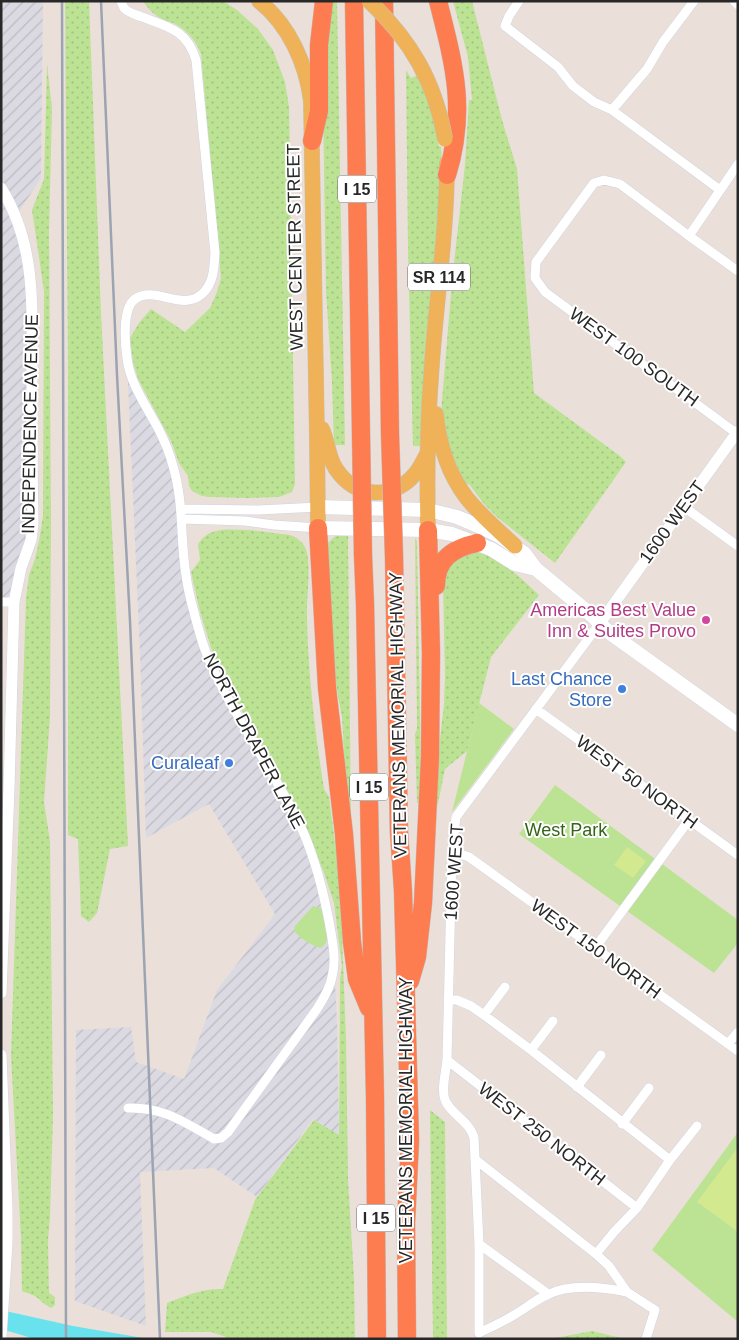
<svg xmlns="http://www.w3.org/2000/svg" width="739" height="1340" font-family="Helvetica,sans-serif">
<defs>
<pattern id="industrial-furrows" width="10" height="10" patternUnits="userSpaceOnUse" patternTransform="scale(1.25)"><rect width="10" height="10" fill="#dbdae2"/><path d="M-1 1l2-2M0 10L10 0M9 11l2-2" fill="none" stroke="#bcbbc2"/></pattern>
<pattern id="grass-dots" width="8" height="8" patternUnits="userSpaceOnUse" patternTransform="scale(1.25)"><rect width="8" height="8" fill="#bce294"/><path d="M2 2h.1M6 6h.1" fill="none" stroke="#a2c280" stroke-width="1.8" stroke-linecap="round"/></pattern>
</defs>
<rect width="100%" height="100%" fill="#eae0d9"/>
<path fill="url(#industrial-furrows)" d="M8,1H43L41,178L15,218L31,289L33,523L14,602H1V2Z
M127,361L170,454L186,575L208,656L297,818L322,885L334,959L337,1023L339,1136L313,1119L257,1197L214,1168L140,1172L146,1326L75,1301L76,1030L131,1027L136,1062L184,1079L217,990L275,914L209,804L146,838L140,654Z"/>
<path fill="url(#grass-dots)" d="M65,1H89L101,313L128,846L110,849L97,913L89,922L81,916L78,839L68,835V364Z
M143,1H223L237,10L258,29L273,50L285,82L289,107L295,484L292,492L279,497L247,498L210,497L202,496L192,491L189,486L188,476L179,463L171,441L138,379L133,362L130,338L139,323L151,309L185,332L210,308L217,292L221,278L201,54C196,41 188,31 175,24C172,22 168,22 164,20C155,16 148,9 143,1Z
M329,1H337L345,445H334L332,381L326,292L323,106Z
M453,1H472L502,120L517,169L534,393L620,456L626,462L555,563L497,517L484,504L469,484L465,485L447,449L441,413L452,281L465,165L469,100H472L468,57Z
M47,64L52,108L49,231L51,517L50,717L44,802L50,841L53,1114L50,1217L48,1241L49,1293L55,1297V1305L51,1308L46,1305L35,1296L22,1291L21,1238L11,1056L26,598L29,575L35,559L39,541L43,516L44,291L32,210L44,179Z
M406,70L411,78L418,75C428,96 436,123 439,146L441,147L442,162L421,446H413L408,249Z
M249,530L290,535C299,538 305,544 307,553C311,572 306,598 307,618C308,675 315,732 324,789L329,797L340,880L346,1039L348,1179L354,1279L355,1339H232L211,1332H165L167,1303C185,1296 203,1288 223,1289L255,1200L314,1120L339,1135L340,978L342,966L334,903L324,873L304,823L283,783L226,682L213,654L200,612L191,572L200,560L198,544C210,526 229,530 249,530Z
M338,535L348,536L351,821H348L342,717L332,664L327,544L334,537Z
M415,538L417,541L421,775L420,803H417L415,734L417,729Z
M468,552C474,552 479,552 484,554C505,562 523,580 539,595L491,657L467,751L445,769L438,804H436L439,749L444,704L445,676L443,579L447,565Z
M430,1110L445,1122L447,1339H433Z
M592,1331L625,1339H550Z"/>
<path fill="#bce294" d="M479,703L514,729L452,812Z
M555,785L738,920V943L714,973L519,834Z
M313,906L322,909L327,939L325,944L321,948C312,946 300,938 294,931L295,926Z
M738,1132V1322L652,1250Z"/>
<path fill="#d3e990" d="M627,847L646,861L633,878L614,865Z
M738,1147V1232L697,1202Z"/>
<path fill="#6ae2ee" d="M1,1310L73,1326L149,1339H35L1,1329Z"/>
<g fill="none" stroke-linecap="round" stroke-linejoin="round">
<g stroke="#ced5e1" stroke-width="10">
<path id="minor" d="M121,1C122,4 123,6 124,8C128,13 137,15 142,17C169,27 187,30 196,60L215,253C214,268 214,283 202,294C182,312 155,285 135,299C122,308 125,344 127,358C130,384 147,407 159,430C165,442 170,454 173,466C184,502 180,539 186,575C187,584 189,592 191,601C196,619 200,638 207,655C231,712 268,762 296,817C313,849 322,885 329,921C332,939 337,959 332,977C330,989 323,999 317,1009L228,1132L221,1138L214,1139C184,1122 164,1107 128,1108
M519,1L509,16L505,26L558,67L573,86L594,102L612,110L720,190
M734,1L738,5
M612,110L647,69L663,42L694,1
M689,236L738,164
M736,433L545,292L535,278L536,262L594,183L604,180L620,184L689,236L738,271
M684,507L738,546
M181,509L259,510L318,507
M182,519L245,521L274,525L318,528
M1,602H14
M600,623L456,817L452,851L447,1060C446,1071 441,1090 445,1100C451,1115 470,1121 474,1138L479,1244V1333C491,1327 503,1322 514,1315C525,1309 535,1300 547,1295C570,1283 602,1287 627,1292
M536,709L738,855
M452,851L469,857L738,1051
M595,948L689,820
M448,1000H457L471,1006L484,1015L531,1050L670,1160
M484,1015L505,987
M728,1044L738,1032
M531,1050L553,1021
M447,1060L637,1208
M577,1087L601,1055
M622,1124L649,1088
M476,1160L596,1254L609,1266L627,1292L655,1310L646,1339
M479,1244L548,1294
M596,1254L614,1232L637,1208L670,1160L697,1126"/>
</g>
<g stroke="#ced5e1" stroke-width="12">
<path id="tertiary" d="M1,188C38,246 32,316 32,381C32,429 32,476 33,523L31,540L21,568L14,602L9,788L1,993
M600,623L738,431
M1,1055L7,1209V1243L1,1337"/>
</g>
<g stroke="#ced5e1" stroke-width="15">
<path id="secondary" d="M318,507L428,510L457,517L483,528L499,536L524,553L536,569L589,613L610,633L738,725
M318,528L428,530L452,534L491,549L515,564L536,569"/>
</g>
<g stroke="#c3c3c3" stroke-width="16">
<path id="primary" d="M259,1C289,25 306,63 311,101L317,438L318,528
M436,414C439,444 448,473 466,497C480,515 498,530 515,546
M322,429C328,442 328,457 336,469C355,498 392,501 415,474C420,468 423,461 427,454
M428,530C427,480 427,429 431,378C435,307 447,235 447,163"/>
</g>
<g stroke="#c3c3c3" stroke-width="19">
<path id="motorway" d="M354,1L361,434
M384,1L390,434
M438,1C454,64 467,110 447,175
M312,141L319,111V45L324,1
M318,528L327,688L344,834L352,942L357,979L369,1008
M363,555L365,604L375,1097L377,1339
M394,556L399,832L403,891L410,1141L406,1223L407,1339
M436,586C436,559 453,548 477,543
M410,981L417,957L423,903L430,757L431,653L428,530"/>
</g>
<use href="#minor" stroke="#fff" stroke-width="9"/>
<use href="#tertiary" stroke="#fff" stroke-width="11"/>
<use href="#secondary" stroke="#fff" stroke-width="14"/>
<use href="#primary" stroke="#f0b258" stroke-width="15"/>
<use href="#motorway" stroke="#fe7d50" stroke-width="18"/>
<path stroke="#9ca3b2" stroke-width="2.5" d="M62,1L66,1339
M101,1L117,375L130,621L160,1339"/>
<g stroke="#c3c3c3" stroke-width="16" stroke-linecap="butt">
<path id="primary-bridge" d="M369,1C411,40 435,82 445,139"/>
</g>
<g stroke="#c3c3c3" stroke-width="19" stroke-linecap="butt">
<path id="motorway-bridge" d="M361,434L363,555
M390,434L394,556"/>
</g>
<use href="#primary-bridge" stroke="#f0b258" stroke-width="15"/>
<use href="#motorway-bridge" stroke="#fe7d50" stroke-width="18"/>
</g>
<circle fill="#d1479c" stroke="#fff" stroke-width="2" cx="706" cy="620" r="5"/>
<g fill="#3f7fe0" stroke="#fff" stroke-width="2">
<circle cx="622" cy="689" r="5"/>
<circle cx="229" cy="763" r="5"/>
</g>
<g text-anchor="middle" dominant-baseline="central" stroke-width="4" stroke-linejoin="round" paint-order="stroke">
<g fill="#fff" stroke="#686868" stroke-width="1">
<rect x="338" y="175.5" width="38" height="27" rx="4"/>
<rect x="408" y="263.5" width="62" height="27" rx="4"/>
<rect x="350" y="773.5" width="38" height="27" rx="4"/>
<rect x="357" y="1204.5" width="38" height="27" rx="4"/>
</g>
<g font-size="16" font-weight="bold" fill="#282828">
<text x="357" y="189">I 15</text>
<text x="439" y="277">SR 114</text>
<text x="369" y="787">I 15</text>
<text x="376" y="1218">I 15</text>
</g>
<g font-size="18" fill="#282828" stroke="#fff">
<text transform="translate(295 247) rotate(-91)">WEST CENTER STREET</text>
<text transform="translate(634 357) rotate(36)">WEST 100 SOUTH</text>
<text transform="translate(30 424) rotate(-89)">INDEPENDENCE AVENUE</text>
<text transform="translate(672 522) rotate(-54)">1600 WEST</text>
<text transform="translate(398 715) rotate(-91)">VETERANS MEMORIAL HIGHWAY</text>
<text transform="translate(254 741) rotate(62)">NORTH DRAPER LANE</text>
<text transform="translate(637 782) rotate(36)">WEST 50 NORTH</text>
<text transform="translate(454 872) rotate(-86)">1600 WEST</text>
<text transform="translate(596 949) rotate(36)">WEST 150 NORTH</text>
<text transform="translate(406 1120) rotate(-90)">VETERANS MEMORIAL HIGHWAY</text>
<text transform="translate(542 1134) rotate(38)">WEST 250 NORTH</text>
</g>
<g font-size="18" fill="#b23c85" stroke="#fff" text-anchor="end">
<text x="696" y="610">Americas Best Value<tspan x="696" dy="21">Inn &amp; Suites Provo</tspan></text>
</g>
<g font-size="18" fill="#366cbe" stroke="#fff" text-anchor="end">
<text x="612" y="679">Last Chance<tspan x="612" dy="21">Store</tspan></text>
<text x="219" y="763">Curaleaf</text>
</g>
<g font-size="18" fill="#356319" stroke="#fff">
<text x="566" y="830">West Park</text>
</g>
</g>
<rect width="739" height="1340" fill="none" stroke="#282828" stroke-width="5"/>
</svg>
